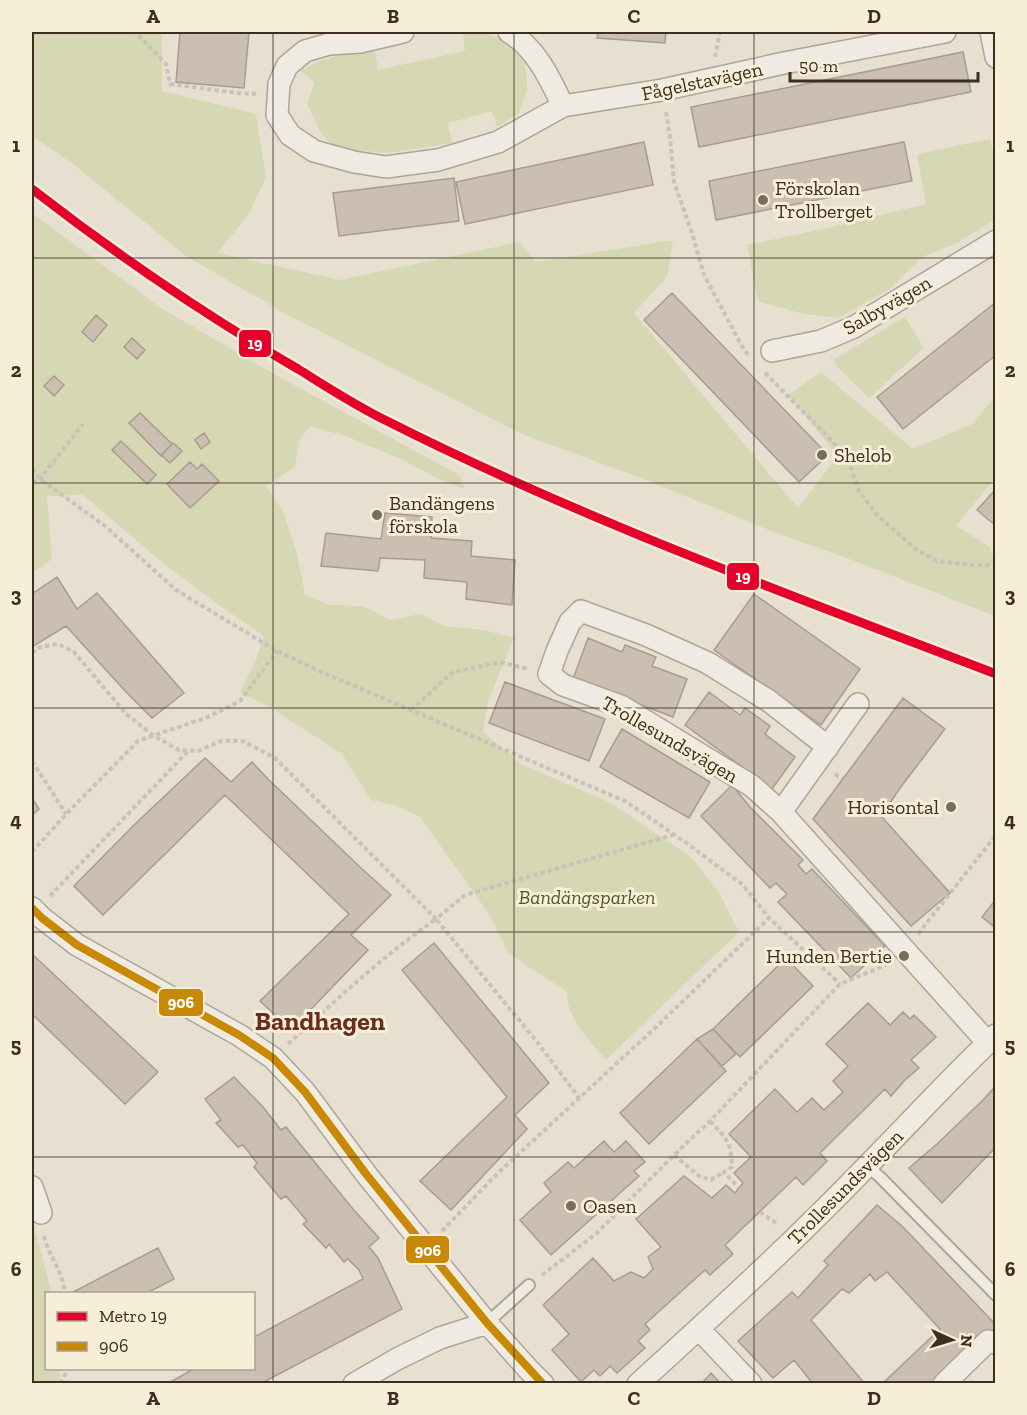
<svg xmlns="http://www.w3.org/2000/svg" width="1027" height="1415" font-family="'Zilla Slab',serif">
<rect width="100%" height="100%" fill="#e7e0d1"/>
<path fill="#d6d7b3" d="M32,32H162V91L256,114L266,177L249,214L217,253L340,280L519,242L536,262L673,240L667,277L634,313L798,508L838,456L788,395L821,372L913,449L972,424L995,397V478L956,526L990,547L995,562V616L852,560L774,532L638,477L522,434L284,313L186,256L72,163L32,136Z
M463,32L488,33L505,42L524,62L527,78V89L519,113L497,127L492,111L448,123L452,143L388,153L353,150L331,144L321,133L307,104L315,82L300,71C328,55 343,54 375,51L378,70L465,51Z
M990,139L995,160L996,219L994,220L957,243L922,257L891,288L839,318L804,314L758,301L747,245L832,227L926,204L917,154Z
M32,213L161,308L274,374L459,475L465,489L441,480L403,460L346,436L310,426L299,441L295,467L266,486L283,511L296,550L305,595L330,605L363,606L390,620L421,614L444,626L484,630L514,638L488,701L483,732L521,764L611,803L691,857L719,892L739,932L606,1060C589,1040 566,1018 567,991L533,970L508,952L489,914L420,817L398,806L371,800L342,754L268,706L240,693L256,660L264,636L216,603L157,558L83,495L47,496L52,559L32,573Z
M905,317L924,348L869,398L838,368L833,360Z
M32,1219L52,1293L46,1294V1368L60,1369L61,1383H32Z"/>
<path fill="#cbbfb2" stroke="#a89c90" stroke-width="1.5" d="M180,32H249L244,88L176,82Z
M598,32H666L665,43L597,38Z
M963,52L971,92L699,147L691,107Z
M644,142L653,185L465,224L456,182Z
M904,142L912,181L716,220L709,181Z
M454,178L459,221L339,236L333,193Z
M672,293L828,455L799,482L644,320Z
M996,302V355L903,429L877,397Z
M96,315L107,325L93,342L82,332Z
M132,338L145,350L137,359L124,347Z
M54,376L64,385L54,396L44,386Z
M140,413L172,444L161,456L129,423Z
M204,433L210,442L201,449L195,440Z
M121,441L156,475L147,484L112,450Z
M173,443L182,451L170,463L161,455Z
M190,462L197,469L202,464L219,481L190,508L167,484Z
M996,489V526L977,510Z
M385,513L432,517L431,538L472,541L471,556L515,560L512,605L466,599L467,582L424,578L425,560L380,558L378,571L321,566L326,533L381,539Z
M57,577L77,609L97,593L184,693L152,718L126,692L66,626L32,647V594Z
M754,594L860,669L821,725L714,650Z
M588,638L622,652L625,645L656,657L652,666L687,679L673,717L573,679Z
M505,682L605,719L589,761L489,723Z
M709,692L740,715L745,708L770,726L765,734L795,757L772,789L685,725Z
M903,698L945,729L900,788L881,816L950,893L911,926L813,819Z
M622,729L710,782L689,818L600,767Z
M205,758L231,782L252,762L268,779L361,868L391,895L351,935L368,950L291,1030L260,1001L349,914L225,795L103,915L74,886L134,825Z
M732,785L750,807L803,860L798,865L806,874L812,869L885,946L851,978L778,902L787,894L776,883L770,888L701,816Z
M32,798L39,809L32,815Z
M996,899V928L982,917Z
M434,943L549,1083L515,1115L527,1129L451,1210L420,1181L507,1097L402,970Z
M32,954L158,1072L125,1104L32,1014Z
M786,958L813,986L740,1057L713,1029Z
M868,1003L890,1025L903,1012L910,1019L914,1015L936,1037L911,1060L919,1068L905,1080L891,1096L885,1089L820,1153L827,1161L803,1185L796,1177L725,1245L733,1254L710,1275L705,1270L645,1324L650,1330L638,1341L645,1348L617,1373L610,1366L600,1376L594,1370L581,1382L552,1350L569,1334L543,1305L593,1258L614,1281L631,1272L644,1278L653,1269L648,1257L661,1247L636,1219L684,1176L712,1198L726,1185L735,1193L743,1183L734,1173L751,1157L729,1134L775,1089L797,1112L812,1098L824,1110L843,1092L833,1081L848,1066L826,1044Z
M713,1029L736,1054L722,1066L697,1039Z
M697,1039L726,1071L649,1144L620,1113Z
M234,1077L263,1107L281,1130L286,1127L353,1209L379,1238L369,1247L378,1258L402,1309L260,1384H167L195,1368H254V1337L363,1279L359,1270L348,1259L344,1262L329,1244L326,1248L303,1224L307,1221L286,1196L281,1199L254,1167L257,1163L243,1145L238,1147L216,1123L221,1120L205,1099Z
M996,1086V1147L942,1203L909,1168L937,1144L981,1102Z
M604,1141L614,1152L626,1141L645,1162L634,1171L639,1176L551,1255L520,1220L551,1192L544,1183L568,1162L574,1168Z
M877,1205L903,1227L941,1267L996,1325V1327L930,1384H882L940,1329L887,1272L875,1281L870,1274L849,1293L842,1289L811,1320L865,1384H813L794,1360L773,1378L738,1341L792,1292L798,1298L828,1265L824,1261Z
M158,1248L174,1279L145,1294H74L73,1292Z
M711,1373L721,1384H701Z"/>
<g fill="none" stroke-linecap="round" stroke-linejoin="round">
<g stroke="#ada599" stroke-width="14">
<path id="service" d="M867,1166L880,1177L996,1295
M487,1323L529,1285"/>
</g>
<g stroke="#ada599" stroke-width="24">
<path id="minor" d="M403,32L360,42L329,44L305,51L287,66L279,84L277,115L290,135L314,151L354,162L386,167L438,160L498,142L563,106L662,90L784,63L945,32
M509,32C536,48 550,79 563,106
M991,32L996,57
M772,351L821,341L854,327L996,241
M858,704L781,812L988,1043
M781,812L752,786L621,706L563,685L549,674L557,651L570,622L581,611L646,635L708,663L769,701L828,747
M32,908L42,918L77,945L239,1035L273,1058L305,1092L366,1174L487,1323L528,1369L543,1384
M32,1187L41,1213
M699,1329L751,1384
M354,1384L397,1359L440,1338L487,1323
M638,1384C716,1313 794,1242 867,1166C910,1123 951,1077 996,1035
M944,1384L988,1341L996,1343"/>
</g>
<path stroke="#c8c2b9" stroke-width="4" stroke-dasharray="4.5 3" stroke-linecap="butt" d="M132,32L136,33L166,64L170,84L238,93L258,94
M715,57L720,32
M666,112L670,136L674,182L691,230L704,275L744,350L750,357
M765,373L833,442L848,460L859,491L876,514L915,549L937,561L970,565H996
M32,469L40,479L105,526L176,590L277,651L326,674L625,801L685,842L743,885L769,918L840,984
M32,482L40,479L83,424
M32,653L40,647L58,644L74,652L126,714L154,736L179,750L198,751L221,741H243L275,758L436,919L465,895L673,835
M411,710L453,672L500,662L528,669
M32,761L66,814
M835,774L842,779
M32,852L69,811L138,741L208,717L240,701L277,651
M50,896L189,750
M918,934L996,835
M288,1044C336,1000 383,956 436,919L538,1043L579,1098
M710,1121C727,1139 731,1142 732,1167L724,1172L739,1188
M674,1155L699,1176L711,1180L724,1172
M760,1212L776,1223
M442,1231L498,1173L655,1028L769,918
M44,1236C49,1257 63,1271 65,1294
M542,1275L597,1233L675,1154L710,1121L840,984L888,964
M61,1384L65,1374V1368"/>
<use href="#service" stroke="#efebe3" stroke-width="10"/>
<use href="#minor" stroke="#efebe3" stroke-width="21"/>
<g stroke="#f7eed8" stroke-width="12">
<path id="bus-1" d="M32,908L42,918L77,945L239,1035L273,1058L305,1092L366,1174L487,1323L543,1384"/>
</g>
<use href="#bus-1" stroke="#c88808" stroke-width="8"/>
<g stroke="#f7eed8" stroke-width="14">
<path id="metro-1" d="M32,189C117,255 205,315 298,369C327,387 356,406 387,421C583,520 791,595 996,674"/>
</g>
<use href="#metro-1" stroke="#e4002b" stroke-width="9"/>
</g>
<path fill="none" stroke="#3d2e20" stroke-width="1.5" stroke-opacity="0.55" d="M273,32V1384M514,32V1384M754,32V1384M32,258H996M32,483H996M32,708H996M32,932H996M32,1157H996"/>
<g fill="#786c5e" stroke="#f7eed8" stroke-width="2">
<circle cx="763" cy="200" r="6"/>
<circle cx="822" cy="455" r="6"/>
<circle cx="377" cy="515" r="6"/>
<circle cx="951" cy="807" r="6"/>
<circle cx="904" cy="956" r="6"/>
<circle cx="571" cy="1206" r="6"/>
</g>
<g text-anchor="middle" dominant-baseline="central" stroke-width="6" stroke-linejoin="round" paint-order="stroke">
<g font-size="20" fill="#3d2e20" stroke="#f7eed8">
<text transform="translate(702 81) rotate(-12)">Fågelstavägen</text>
<text transform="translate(887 305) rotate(-30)">Salbyvägen</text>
<text transform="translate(670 739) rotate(30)">Trollesundsvägen</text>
<text transform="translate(845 1187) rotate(-45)">Trollesundsvägen</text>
</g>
<g font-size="20" fill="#3d2e20" stroke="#f7eed8" text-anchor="start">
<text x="775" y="188">Förskolan<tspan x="775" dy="23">Trollberget</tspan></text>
<text x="834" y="455">Shelob</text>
<text x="389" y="503">Bandängens<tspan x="389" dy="23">förskola</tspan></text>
<text x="939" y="807" text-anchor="end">Horisontal</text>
<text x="892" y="956" text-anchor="end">Hunden Bertie</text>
<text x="583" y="1206">Oasen</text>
</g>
<g font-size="20" font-style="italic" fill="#4d5a26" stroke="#f7eed8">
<text x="587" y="897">Bandängsparken</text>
</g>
<g font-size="26" font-weight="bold" fill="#6b2e1e" stroke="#f7eed8">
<text x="320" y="1021">Bandhagen</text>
</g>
</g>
<g stroke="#f7eed8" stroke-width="2">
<rect x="238" y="329" width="34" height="29" rx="6" fill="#e4002b"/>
<rect x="726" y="562" width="34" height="29" rx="6" fill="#e4002b"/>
<rect x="158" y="988" width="46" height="29" rx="6" fill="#c88808"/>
<rect x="405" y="1235" width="45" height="29" rx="6" fill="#c88808"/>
</g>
<g font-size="16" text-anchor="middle" font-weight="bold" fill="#fff">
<text x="255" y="349">19</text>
<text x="743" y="582">19</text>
<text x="181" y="1008">906</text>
<text x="428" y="1256">906</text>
</g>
<rect width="1027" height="1415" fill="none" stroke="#f7eed8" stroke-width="66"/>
<rect x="45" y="1292" width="210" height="78" fill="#f7eed8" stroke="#ada18e" stroke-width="1.5"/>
<rect x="57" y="1312" width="30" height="9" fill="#e4002b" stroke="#ada18e" stroke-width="1.5"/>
<text x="99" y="1322" font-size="18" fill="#3d2e20">Metro 19</text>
<rect x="57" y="1342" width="30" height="9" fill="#c88808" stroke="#ada18e" stroke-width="1.5"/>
<text x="99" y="1352" font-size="18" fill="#3d2e20">906</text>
<g transform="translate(952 1340) rotate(94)" stroke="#f7eed8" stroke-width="4.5" paint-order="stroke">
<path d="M0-4.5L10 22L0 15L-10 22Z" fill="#3d2e20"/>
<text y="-9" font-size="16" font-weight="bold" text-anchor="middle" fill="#3d2e20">N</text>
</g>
<path d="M790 72v9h188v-9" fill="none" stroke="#3d2e20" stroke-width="3"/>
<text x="799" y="72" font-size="18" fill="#3d2e20" stroke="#f7eed8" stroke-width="4.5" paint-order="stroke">50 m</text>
<rect x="33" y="33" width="961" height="1349" fill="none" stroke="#3d2e20" stroke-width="2"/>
<g font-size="20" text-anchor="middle" font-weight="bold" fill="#3d2e20">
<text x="153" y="23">A</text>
<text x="393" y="23">B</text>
<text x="634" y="23">C</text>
<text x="874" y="23">D</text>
<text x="16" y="152">1</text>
<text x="1010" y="152">1</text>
<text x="16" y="377">2</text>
<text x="1010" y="377">2</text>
<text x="16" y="602">3</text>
<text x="1010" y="602">3</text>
<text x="16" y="827">4</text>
<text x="1010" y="827">4</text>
<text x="16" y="1052">5</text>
<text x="1010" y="1052">5</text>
<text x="16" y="1276">6</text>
<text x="1010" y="1276">6</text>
<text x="153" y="1405">A</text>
<text x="393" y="1405">B</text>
<text x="634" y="1405">C</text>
<text x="874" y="1405">D</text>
</g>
</svg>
